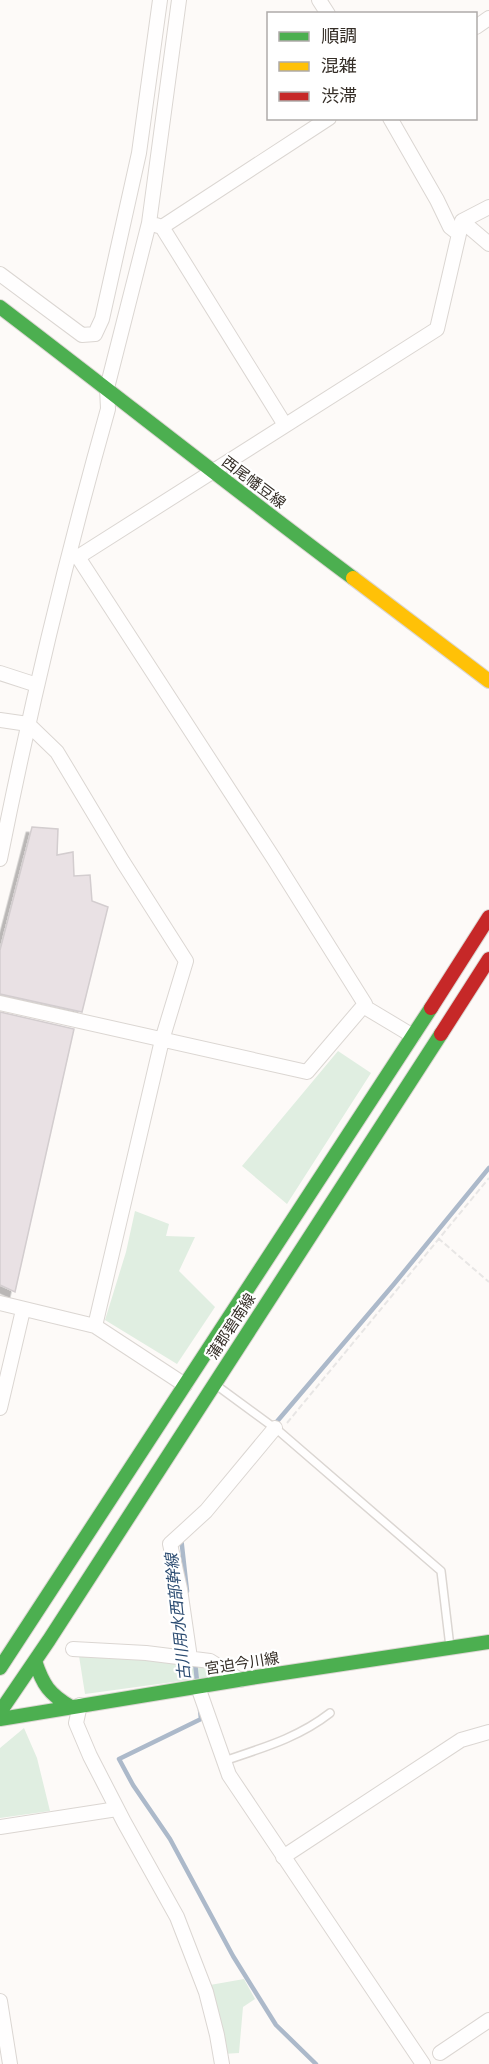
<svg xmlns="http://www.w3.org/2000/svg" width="489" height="2064" font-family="Helvetica,'Noto Sans JP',sans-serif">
<defs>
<filter id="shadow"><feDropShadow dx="-5.5" dy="5.5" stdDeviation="0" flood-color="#0004"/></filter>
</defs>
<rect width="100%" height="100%" fill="#fdfaf8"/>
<path fill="#e0eee1" d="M338,1051L371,1073L287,1204L242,1166Z
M135,1211L169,1224L166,1236L195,1237L179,1271L215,1307L177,1364L105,1320L126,1252Z
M131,1655L216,1666L217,1674L210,1677L85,1694L79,1656Z
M24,1728L37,1758L50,1811L0,1818V1748Z
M244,1979L255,1999L243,2007L239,2053L223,2054L210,1985Z"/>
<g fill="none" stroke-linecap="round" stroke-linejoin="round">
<path stroke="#acb9ca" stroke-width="4.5" d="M274,1425L394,1284L489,1168
M181,1537L187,1591
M195,1662L197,1681
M200,1710L201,1719L119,1759L133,1785L170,1839L233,1956L276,2025L316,2064"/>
</g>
<path fill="#e9e1e4" stroke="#d3cdcf" stroke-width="1.5" filter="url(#shadow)" d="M32,827L58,829L57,855L73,852L74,876L90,875L92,901L108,907L82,1012L0,994V950Z
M0,1012L74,1029L15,1292L0,1285Z"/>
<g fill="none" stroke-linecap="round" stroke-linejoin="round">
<g stroke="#dbd6d2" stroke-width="10">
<path id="lane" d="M216,1385L280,1432L441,1571L450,1647
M224,1761C262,1748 298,1738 330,1713"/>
</g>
<g stroke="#dbd6d2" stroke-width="16">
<path id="street" d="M319,0L328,14
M476,27L489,18
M390,118L437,200L450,227L459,234
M462,221L489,244
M149,223L162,227L285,425
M162,227L329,118
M0,274L82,335L95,334L102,319L139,153L160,0
M69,556L78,557L437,329L462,221L489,207
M0,673L37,685
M0,720L28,724L57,752L123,862L186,961L162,1040L95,1326
M0,859C30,708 66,558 108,409L107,388L149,223L179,0
M0,1003L307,1072L365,1004L274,859L78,557
M363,1006L413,1036
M0,1303L95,1326L185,1385
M0,1408L23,1310
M73,1649L146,1653L210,1661L240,1680
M190,1658L180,1589L170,1544L206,1511L275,1428
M198,1687L229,1775L423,2064
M80,1705L76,1723L90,1756L124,1822L177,1917L206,1992L217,2035L222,2064
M0,1827L117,1809
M283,1857L461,1740L489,1732
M0,2001L10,2064
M440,2053L489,2020"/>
</g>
<g stroke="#dbd6d2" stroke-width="16">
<path id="fast" d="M0,307C118,397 234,489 353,578
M35,1661C43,1685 49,1694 71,1707
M0,1668L431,1008
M0,1712L49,1640L441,1034
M0,1719L250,1678L489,1642"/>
</g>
<g stroke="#dbd6d2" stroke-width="16">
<path id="slow" d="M353,578L489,681"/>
</g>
<g stroke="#dbd6d2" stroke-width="16">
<path id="jam" d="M431,1008L489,917
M441,1034L489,959"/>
</g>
<path stroke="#e8e6e5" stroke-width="2" stroke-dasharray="6 3" stroke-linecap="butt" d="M438,1238L489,1282
M287,1423L489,1178"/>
<use href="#lane" stroke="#fffefe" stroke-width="7"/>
<use href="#street" stroke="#fffefe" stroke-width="14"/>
<use href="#fast" stroke="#4caf50" stroke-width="14"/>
<use href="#slow" stroke="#ffc107" stroke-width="14"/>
<use href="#jam" stroke="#c62828" stroke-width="14"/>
</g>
<g text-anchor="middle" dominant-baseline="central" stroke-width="4.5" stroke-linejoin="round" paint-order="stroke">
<g font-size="15" fill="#352e27" stroke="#fff">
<text transform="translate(254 482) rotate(37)">西尾幡豆線</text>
<text transform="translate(231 1326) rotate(-57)">蒲郡碧南線</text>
<text transform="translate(242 1663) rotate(-9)">宮迫今川線</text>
</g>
<g font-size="16" font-style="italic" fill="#2b4b71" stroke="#fff">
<text transform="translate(178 1617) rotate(-96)">古川用水西部幹線</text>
</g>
</g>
<rect x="267" y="12" width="210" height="108" fill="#ffffff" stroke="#aeaba9" stroke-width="1.5"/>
<rect x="279" y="32" width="30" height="9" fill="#4caf50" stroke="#aeaba9" stroke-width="1.5"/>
<text x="321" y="42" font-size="18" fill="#352e27">順調</text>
<rect x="279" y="62" width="30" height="9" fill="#ffc107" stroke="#aeaba9" stroke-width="1.5"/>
<text x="321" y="72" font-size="18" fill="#352e27">混雑</text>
<rect x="279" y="92" width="30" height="9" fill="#c62828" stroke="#aeaba9" stroke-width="1.5"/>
<text x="321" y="102" font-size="18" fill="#352e27">渋滞</text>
</svg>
